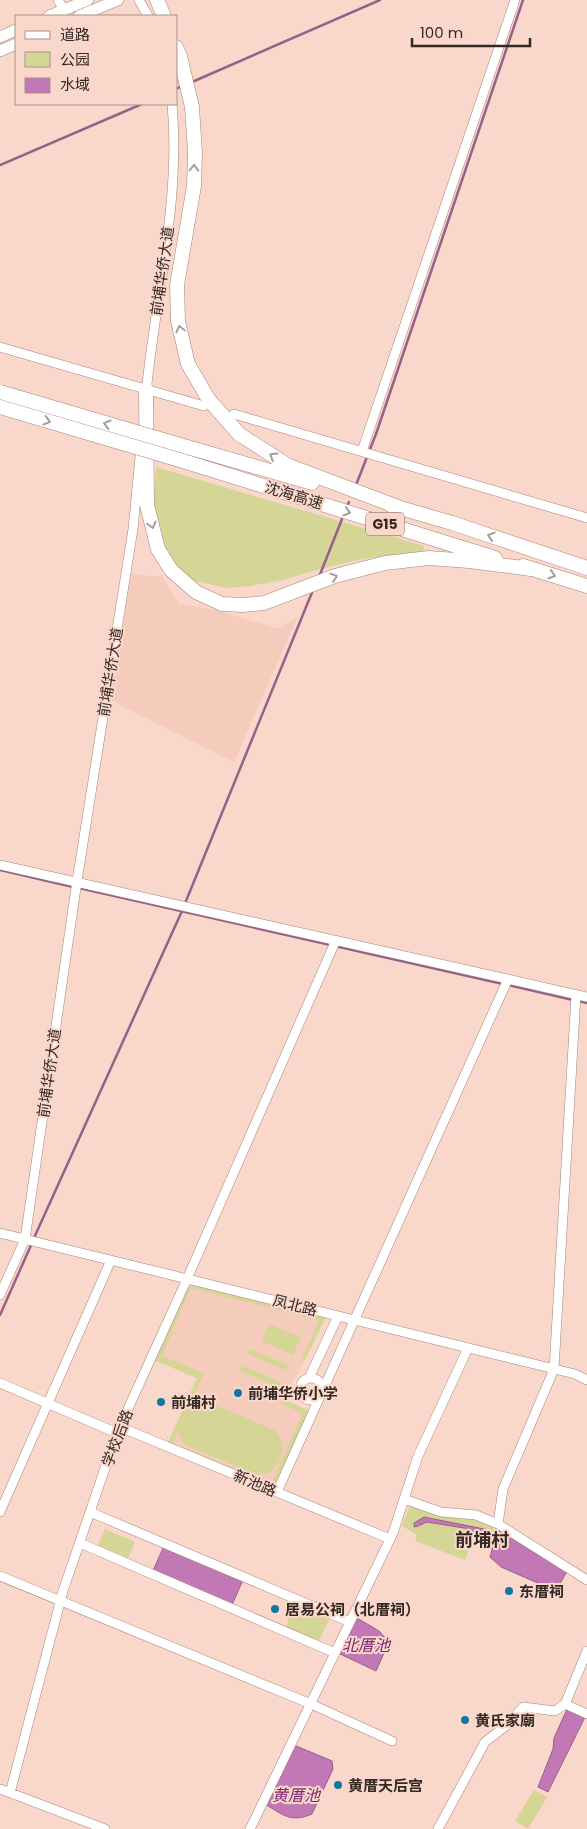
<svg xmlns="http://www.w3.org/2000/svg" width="587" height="1829" font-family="Poppins,'Noto Sans SC',sans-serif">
<rect width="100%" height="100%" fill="#fad7cb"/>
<path fill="#f5cbbc" d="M131,574L162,577L179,604L215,610L279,629L298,616L234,762L112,701Z
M193,1285L326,1317L298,1374L295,1377L283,1399L309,1411L274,1490L167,1445L197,1378L154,1360L189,1286Z"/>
<path fill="#d5d596" d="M156,467L424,546V554L366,558L320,569L283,580L250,586L227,588L195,581L176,569L158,532L154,503Z
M193,1285L326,1317L305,1360L302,1359L319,1320L192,1288L189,1291L162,1356L204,1373L189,1407L199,1402H209L274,1430C287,1440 284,1463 270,1471C265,1474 260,1474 254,1474L185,1445L180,1438L178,1431L173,1443L271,1484L303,1413L281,1404L283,1399L309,1411L274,1490L167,1445L197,1378L154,1360L185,1289Z
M269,1324L301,1337L293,1355L262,1341Z
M249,1349L288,1365L286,1370L247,1354Z
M242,1366L281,1382L279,1387L240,1371Z
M410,1505L495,1524L489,1542L474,1536L465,1560L415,1541L417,1535L402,1526Z
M105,1529L135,1542L128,1558L98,1545Z
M296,1602L330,1617L318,1643L285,1628Z
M534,1790L547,1797L528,1829L515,1821Z"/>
<path fill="#c178b4" stroke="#976088" d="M424,1517L484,1529L492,1533L489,1542L474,1536L470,1529L427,1522L418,1526L414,1527V1523Z
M500,1531L506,1532L563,1569L566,1573L556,1591L501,1567L490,1557L495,1539Z
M164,1546L243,1580L231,1607L152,1573Z
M357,1618L379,1631L389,1642L376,1671L338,1653Z
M568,1707L586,1715L548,1792L538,1787L553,1749L554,1738Z
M294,1745L332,1761L333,1769L312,1814C291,1823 283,1815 265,1804Z"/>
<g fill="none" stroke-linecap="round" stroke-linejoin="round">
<path stroke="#976088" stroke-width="2.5" d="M192,82L380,0
M176,89L182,86
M0,165L142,104
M356,485L376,434L523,0
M348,504L349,502
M319,577L342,519
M0,870L73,887
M79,888L503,984
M186,901L313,590
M508,985L573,1000
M579,1001L587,1003
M34,1238L182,911
M0,1315L32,1243"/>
<g stroke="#a48479" stroke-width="10">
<path id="minor" d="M58,0L64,10
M139,0L148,16
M0,347L204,406
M146,394C155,298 181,201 172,104
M234,414L587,518
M362,451L515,0
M0,865L587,997
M0,1233L575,1374L587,1380
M0,1295L25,1239L77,881L133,529L141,447
M300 1389a11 11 0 1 1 22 0a11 11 0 1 1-22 0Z
M309,1378L338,1316
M0,1383L117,1433
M120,1427L390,1539
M277,1492L508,979
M404,1499L441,1512L476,1515L498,1524L587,1580
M0,1512L111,1260
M90,1512L350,1622
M498,1524L503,1489L554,1369L576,995
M80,1543L335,1653
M0,1576L311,1704L392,1741
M587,1651L565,1704L587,1714
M0,1789L105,1829
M10,1793L63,1591L117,1433L187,1279L336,940
M250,1829L393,1533L418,1456L468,1348
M438,1829L485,1742L507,1725L523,1707L555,1711L565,1704"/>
</g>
<g stroke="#a48479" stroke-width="12">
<path id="major" d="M49,16L88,0
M79,16L118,0
M0,37L16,30
M0,51L16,44"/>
</g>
<g stroke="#a48479" stroke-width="15">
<path id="highway" d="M157,0L164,16
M176,47L180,56L192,107L195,152L194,186L177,285L178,321L188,364L209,400L239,434L287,465L398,507
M146,389L147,505L158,549L171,570L196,592L222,604L243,605L264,603L335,576L385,563L429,558L469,561L531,569
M187,447L312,483
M183,461L495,558
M390,505L452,523L587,568
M523,566L587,586"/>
</g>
<use href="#minor" stroke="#fff" stroke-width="9"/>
<use href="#major" stroke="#fff" stroke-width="11"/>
<use href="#highway" stroke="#fff" stroke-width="14"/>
<g stroke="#a48479" stroke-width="15" stroke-linecap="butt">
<path id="highway-bridge" d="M0,392L187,447
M0,407L183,461"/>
</g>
<use href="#highway-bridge" stroke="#fff" stroke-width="14"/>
</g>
<defs><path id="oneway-chevron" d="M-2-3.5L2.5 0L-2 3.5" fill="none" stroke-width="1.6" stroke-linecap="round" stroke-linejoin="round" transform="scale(1.25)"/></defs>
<g stroke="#a49e9c">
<use href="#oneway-chevron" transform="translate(194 168) rotate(-89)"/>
<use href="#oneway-chevron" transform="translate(180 329) rotate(-103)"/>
<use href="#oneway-chevron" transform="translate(47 421) rotate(16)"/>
<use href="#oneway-chevron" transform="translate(107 424) rotate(-164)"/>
<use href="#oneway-chevron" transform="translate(273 456) rotate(-148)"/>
<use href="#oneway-chevron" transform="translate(347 512) rotate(17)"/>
<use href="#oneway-chevron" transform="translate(152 525) rotate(75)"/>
<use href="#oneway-chevron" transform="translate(491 536) rotate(-162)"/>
<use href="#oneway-chevron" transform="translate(552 575) rotate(17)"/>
<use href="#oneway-chevron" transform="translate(334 577) rotate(-19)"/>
</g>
<g fill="#0e78a3" stroke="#fad7cb" stroke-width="2">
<circle cx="238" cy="1393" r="5"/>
<circle cx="161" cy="1402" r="5"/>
<circle cx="509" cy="1591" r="5"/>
<circle cx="275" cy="1609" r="5"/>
<circle cx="465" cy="1720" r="5"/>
<circle cx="338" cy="1785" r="5"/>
</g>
<g text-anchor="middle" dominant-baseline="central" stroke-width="4" stroke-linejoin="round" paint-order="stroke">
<rect fill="#fad7cb" stroke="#6f5c55" stroke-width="1" x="366" y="512.5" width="38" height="23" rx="4"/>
<g font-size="14" font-weight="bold" fill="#342823">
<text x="385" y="524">G15</text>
</g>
<g font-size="15" fill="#342823" stroke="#fad7cb">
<text transform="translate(162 271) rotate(-82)">前埔华侨大道</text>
<text transform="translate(294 495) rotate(17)">沈海高速</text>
<text transform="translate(110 672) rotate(-81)">前埔华侨大道</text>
<text transform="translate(49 1073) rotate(-82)">前埔华侨大道</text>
<text transform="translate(295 1305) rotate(14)">凤北路</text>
<text transform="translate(117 1438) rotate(-69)">学校后路</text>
<text transform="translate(255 1483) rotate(23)">新池路</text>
</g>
<g font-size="15" font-weight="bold" fill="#342823" stroke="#fad7cb" text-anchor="start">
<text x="248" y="1393">前埔华侨小学</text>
<text x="171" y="1402">前埔村</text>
<text x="519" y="1591">东厝祠</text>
<text x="285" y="1609">居易公祠（北厝祠）</text>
<text x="475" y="1720">黄氏家廟</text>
<text x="348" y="1785">黄厝天后宫</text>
</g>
<g font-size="16" font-style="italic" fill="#7c2671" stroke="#fad7cb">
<text x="366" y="1645">北厝池</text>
<text x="296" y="1795">黄厝池</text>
</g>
<g font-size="18" font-weight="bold" fill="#342823" stroke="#fad7cb">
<text x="482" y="1539">前埔村</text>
</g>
</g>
<rect x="15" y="15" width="162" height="90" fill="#fad7cb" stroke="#ab9188"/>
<rect x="25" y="31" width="25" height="8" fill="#ffffff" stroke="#ab9188"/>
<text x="60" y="40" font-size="15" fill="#342823">道路</text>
<rect x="25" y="52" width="25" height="15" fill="#d5d596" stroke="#ab9188"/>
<text x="60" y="65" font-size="15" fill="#342823">公园</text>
<rect x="25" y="78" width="25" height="15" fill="#c178b4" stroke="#ab9188"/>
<text x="60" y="90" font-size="15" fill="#342823">水域</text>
<path d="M412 38v8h118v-8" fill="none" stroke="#342823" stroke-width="2.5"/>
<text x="420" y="38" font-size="15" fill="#342823" stroke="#fad7cb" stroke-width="4" paint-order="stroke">100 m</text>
</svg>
